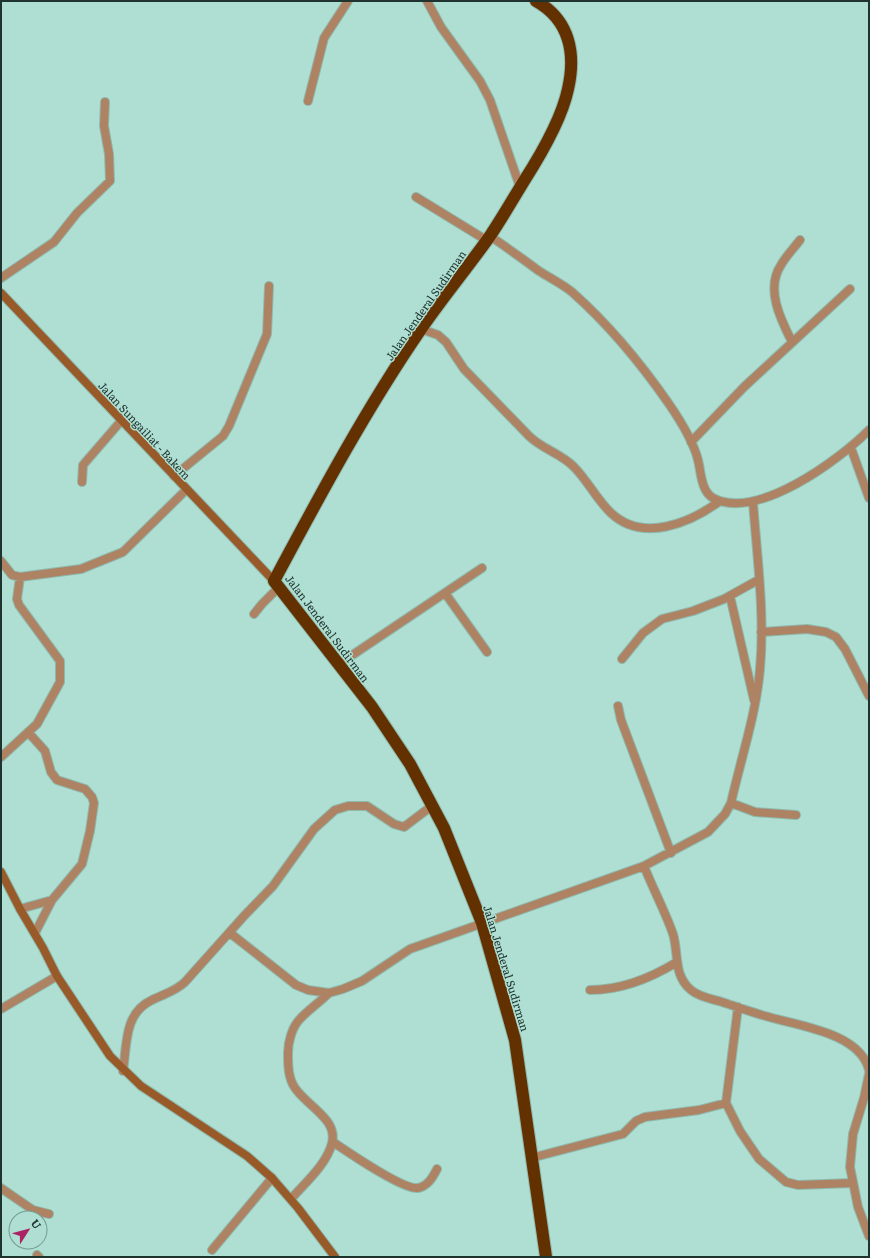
<svg xmlns="http://www.w3.org/2000/svg" width="870" height="1258" font-family="Literata,serif">
<rect width="100%" height="100%" fill="#aedfd2"/>
<g fill="none" stroke-linecap="round" stroke-linejoin="round">
<g stroke="#8fb9ae" stroke-width="10">
<path id="street" d="M427,1L441,27L480,81L490,100L520,187
M308,101L324,38L348,1
M416,197L486,240
M490,236C506,247 523,259 539,271C550,278 562,284 572,292C607,323 642,365 669,404C680,420 693,440 698,460C701,472 701,491 713,498C757,521 839,460 869,430
M1,278L54,242L77,213L110,181L109,154L104,126L105,102
M421,329L438,335L446,342L464,369L529,436C542,449 562,454 574,467C588,481 597,500 611,513C643,543 690,523 720,501
M792,342C781,320 765,289 781,265C786,256 794,248 800,240
M691,442L744,387L850,289
M851,448L869,498
M174,476L223,436L229,426L267,334L269,286
M82,482L83,465L121,421
M1,561L12,575L20,577L81,569L123,552L186,490
M445,593L487,652
M730,596L754,700
M254,614L262,604L279,587
M761,632L807,629L826,632L836,637L845,649L869,696
M622,659L643,633L662,619L693,611L724,599L758,580
M339,664L482,568
M618,706L621,720L671,853
M1,757L37,724L60,682V661L19,605L17,599L20,577
M731,803L755,812L796,815
M644,866C653,889 665,911 673,934C679,954 673,975 691,990C699,997 712,999 722,1002C737,1007 753,1013 769,1017C799,1026 860,1033 869,1070
M20,909L52,900L82,864L90,831L94,803L92,797L85,789L57,780L51,772L45,751L28,732
M35,933L52,900
M230,933L296,985L308,990L329,993L343,989L362,981L410,949L644,866L708,832L725,814L731,803C741,758 756,715 760,669C765,614 757,557 753,502
M590,990C621,990 651,978 677,962
M738,1007L726,1103L740,1131L759,1159L786,1182L798,1185L852,1183
M1,1009L57,976
M123,1071C127,1044 124,1013 152,1000C164,994 176,991 185,982L244,916L273,886L314,829L335,810L348,806H367L394,824L404,827L433,805
M869,1074L864,1098L853,1134L850,1167L858,1207L869,1236
M333,1142C348,1152 403,1190 418,1188C428,1186 433,1177 437,1169
M531,1158L623,1134L636,1121L645,1117L699,1110L726,1103
M1,1188L33,1210L49,1214
M291,1199C305,1183 327,1164 332,1143C338,1119 307,1106 295,1088C288,1078 288,1065 288,1053C288,1042 292,1027 300,1019C308,1010 320,1002 329,993
M212,1250L272,1178
M37,1255L39,1257"/>
</g>
<g stroke="#8fb9ae" stroke-width="10">
<path id="secondary" d="M1,293L274,581
M1,872L20,909L43,948L57,976L110,1056L141,1086L247,1156L272,1178L298,1208L335,1257"/>
</g>
<g stroke="#8fb9ae" stroke-width="14">
<path id="highway" d="M536,1C570,20 576,54 568,89C562,118 540,156 524,181C513,199 502,218 490,236C468,267 443,297 421,329C366,409 320,495 274,581L372,707L410,764L444,828L482,923L515,1040L546,1257"/>
</g>
<use href="#street" stroke="#ae8364" stroke-width="8"/>
<use href="#secondary" stroke="#985a28" stroke-width="8"/>
<use href="#highway" stroke="#633100" stroke-width="12"/>
</g>
<g text-anchor="middle" dominant-baseline="central" stroke-width="3" stroke-linejoin="round" paint-order="stroke">
<g font-size="11" fill="#20342f" stroke="#aedfd2">
<text transform="translate(425 305) rotate(-55)">Jalan Jenderal Sudirman</text>
<text transform="translate(145 430) rotate(47)">Jalan Sungailiat - Bakem</text>
<text transform="translate(328 628) rotate(53)">Jalan Jenderal Sudirman</text>
<text transform="translate(507 968) rotate(73)">Jalan Jenderal Sudirman</text>
</g>
</g>
<rect width="870" height="1258" fill="none" stroke="#20342f" stroke-width="4"/>
<g transform="translate(28 1230) rotate(54)"><circle r="19" fill="#aedfd2" stroke="#759b91"/>
<path d="M0-3L7 15L0 10L-7 15Z" fill="#ac2365"/>
<text y="-6" font-size="11" font-weight="bold" text-anchor="middle" fill="#20342f">U</text>
</g>
</svg>
